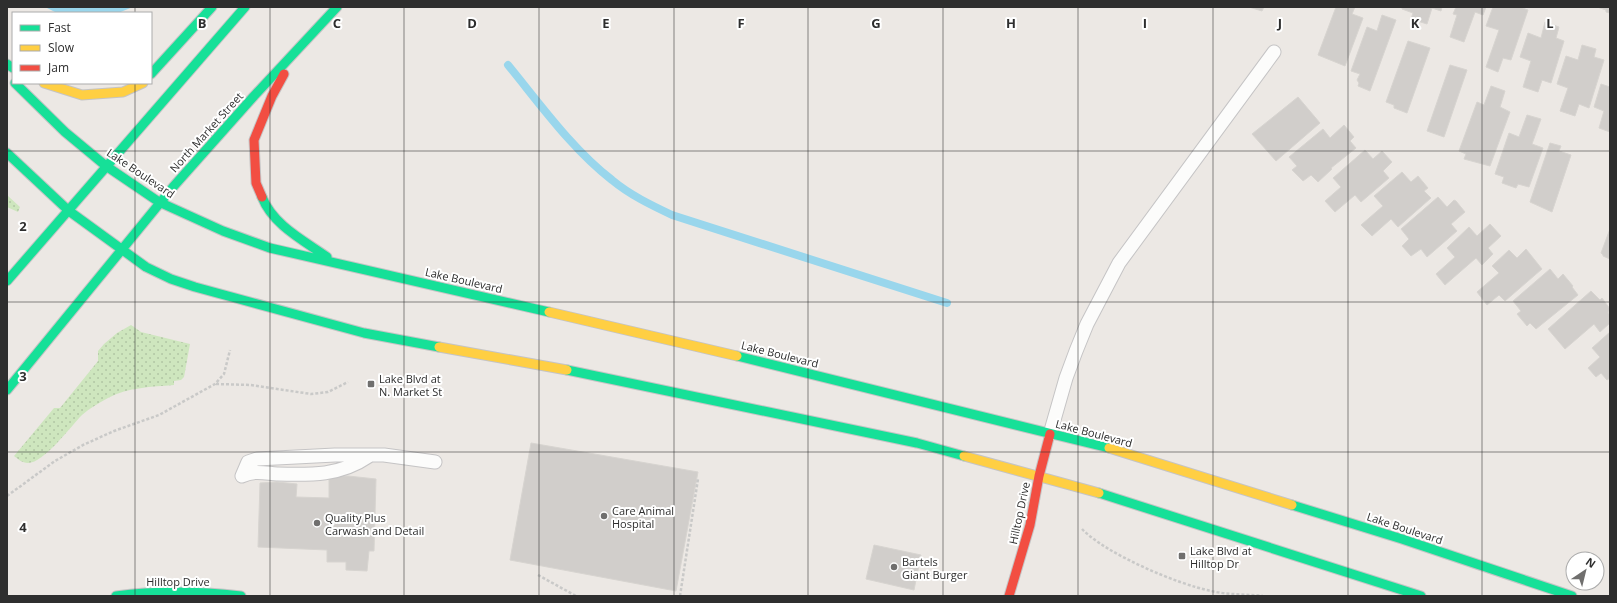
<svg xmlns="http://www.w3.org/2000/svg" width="1617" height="603" font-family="'Open Sans',sans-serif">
<defs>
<pattern id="grass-dots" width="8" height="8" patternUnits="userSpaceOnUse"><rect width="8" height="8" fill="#cee6be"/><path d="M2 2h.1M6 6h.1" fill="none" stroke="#b1c6a4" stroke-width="1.8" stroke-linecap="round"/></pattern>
<pattern id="water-rules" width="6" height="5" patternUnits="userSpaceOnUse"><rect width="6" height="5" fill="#99d6ec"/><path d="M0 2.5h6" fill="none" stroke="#84b8cb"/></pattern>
</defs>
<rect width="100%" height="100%" fill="#ece8e4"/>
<path fill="url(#grass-dots)" d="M7,195L20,207L18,212L7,207Z
M131,325L141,332L190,344L184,377L181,380L174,381V385C151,387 129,387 108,398C99,403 90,408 82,415C71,426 44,463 28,463C22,463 18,459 14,456L54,408H60L98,361V351L104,344L117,333Z"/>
<path fill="url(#water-rules)" d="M45,7H133L118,13H57Z"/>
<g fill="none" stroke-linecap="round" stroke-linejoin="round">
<path stroke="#99d6ec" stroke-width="8" d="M508,65C540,104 572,149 612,180C630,195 651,205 672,215L947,303"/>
</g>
<path fill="#d1cecb" stroke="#d7d4d0" d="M1249,7H1264L1262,11Z
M1336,7H1355L1352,14L1363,18L1345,66L1318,55Z
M1402,7H1442L1441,11L1432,8L1427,24L1411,19L1413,13L1402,9Z
M1456,7H1486L1483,15L1475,12L1464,42L1450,37L1457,15L1453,14Z
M1493,7H1520L1528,10L1511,60L1503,58L1498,72L1486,67L1499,30L1486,26Z
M1597,7H1610V13L1606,12V10Z
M1382,15L1396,20L1370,91L1358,86L1359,83L1357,80L1360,74L1351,71L1367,27L1377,31Z
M1545,22L1559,27L1556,38L1564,41L1551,83L1542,80L1538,92L1523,87L1531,61L1520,57L1528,33L1541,38Z
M1408,41L1430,48L1407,113L1394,108V105L1386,102Z
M1582,45L1596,49L1594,57L1604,60L1589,108L1579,104L1575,116L1560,111L1568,88L1557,84L1566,56L1578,60Z
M1450,65L1467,70L1444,137L1427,131Z
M1601,84L1610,87V132L1599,128L1604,111L1594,107Z
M1491,86L1505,91L1500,107L1510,112L1490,166L1464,159L1466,154L1459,151L1477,102L1484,105Z
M1298,97L1320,123L1276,161L1252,134Z
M1527,115L1541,119L1532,144L1543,148L1529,187L1518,184L1516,188L1502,183L1504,177L1495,174L1509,133L1519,137Z
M1344,125L1354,137L1350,141L1356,148L1331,168L1332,169L1318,182L1311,175L1303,181L1292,170L1297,166L1289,157L1323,129L1330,138Z
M1550,143L1561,146L1559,151L1571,155L1552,212L1530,202Z
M1365,150L1373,159L1382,151L1392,162L1383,171L1389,178L1361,202L1355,195L1335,212L1325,201L1341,187L1333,178Z
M1402,172L1411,182L1418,176L1428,188L1424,191L1431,198L1398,227L1391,219L1372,236L1361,225L1383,206L1374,196Z
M1438,197L1447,207L1454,200L1456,201L1465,212L1451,224L1457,231L1427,257L1421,249L1411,256L1402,246L1409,239L1401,229Z
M1490,224L1501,236L1488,248L1493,254L1482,265L1476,258L1445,285L1436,274L1455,257L1447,248L1469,227L1477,236Z
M1610,229V259L1603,256V255L1601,253Z
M1526,249L1542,269L1505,301L1499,295L1487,305L1477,292L1499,273L1492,266L1509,250L1517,258Z
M1550,269L1558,279L1563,274L1573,286L1572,287L1578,295L1536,329L1530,323L1527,326L1517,314L1521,311L1513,301Z
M1591,291L1600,300L1602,298L1610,309L1608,313L1610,315V323L1600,332L1594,324L1565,349L1548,329Z
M1610,332V378L1607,380L1601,373L1596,377L1588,368L1600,357L1592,348Z
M531,443L698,472L676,591L510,560Z
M329,476H348L376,479L374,551H369L367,571L346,570V562H327V550L258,547L260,483L277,482L297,484L296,497L329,498Z
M874,545L921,555L914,590L866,579Z"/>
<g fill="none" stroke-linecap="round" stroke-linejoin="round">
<g stroke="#c5c4c5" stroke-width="15">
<path id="lane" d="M1050,434L1066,378L1076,351L1087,324L1119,263L1274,52
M242,476L248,462L257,459L335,455H384L435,462
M242,476C254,470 264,473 277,474C311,475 340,476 369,456"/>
</g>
<g stroke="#c5c4c5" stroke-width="11">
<path id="fast" d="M7,64L13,68
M151,74L212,7
M15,83L65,132L106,166
M7,153L69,211
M106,166L159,202L223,231L270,248L549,312
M262,197C273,225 303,240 327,257
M69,211L146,267L171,279L195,287L364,333L439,347
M7,281L245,7
M737,356L1109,448
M567,370L917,443L964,456
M7,390L173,187L254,96L337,7
M1099,493L1421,596
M1292,505L1402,539L1572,596
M116,596C158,590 199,591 241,596"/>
</g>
<g stroke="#c5c4c5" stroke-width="11">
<path id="slow" d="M44,83L82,95L123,92L143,83
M549,312L737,356
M439,347L567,370
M1109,448L1292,505
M964,456L1099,493"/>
</g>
<g stroke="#c5c4c5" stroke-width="11">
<path id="jam" d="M262,197L256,183L254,140L272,96L284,74
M1009,596L1030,525L1039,476L1050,434"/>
</g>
<path stroke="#c9c9c8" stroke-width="2.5" stroke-dasharray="3 2" stroke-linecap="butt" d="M216,384L251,385L311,394L328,392L348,382
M7,496L55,461L83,445L114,431L159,415L215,384L224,374L230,350
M1082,529C1106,554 1177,584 1211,591C1228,595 1246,594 1263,596
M538,575L576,596
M680,596L698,479"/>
<use href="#lane" stroke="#fcfcfb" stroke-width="13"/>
<use href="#fast" stroke="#16e098" stroke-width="9"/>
<use href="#slow" stroke="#ffcf43" stroke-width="9"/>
<use href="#jam" stroke="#f24e42" stroke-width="9"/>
</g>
<path fill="none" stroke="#2e2e2e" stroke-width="1" stroke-opacity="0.55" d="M135,7V13M270,7V596M404,7V596M539,7V596M674,7V596M808,7V596M943,7V596M1078,7V596M1213,7V596M1348,7V596M1482,7V596M135,83V596M7,151H1610M7,302H1610M7,452H1610"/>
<g fill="#706f6e" stroke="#fff" stroke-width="1.5">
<rect x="367" y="380" width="8" height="8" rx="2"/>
<circle cx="604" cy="516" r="4"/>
<circle cx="317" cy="523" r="4"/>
<rect x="1178" y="552" width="8" height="8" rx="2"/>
<circle cx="894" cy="567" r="4"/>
</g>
<g text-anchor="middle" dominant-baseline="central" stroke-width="4" stroke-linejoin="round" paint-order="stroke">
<g font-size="11" fill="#2e2e2e" stroke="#fff">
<text transform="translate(206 132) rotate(-48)">North Market Street</text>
<text transform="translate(141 173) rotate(34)">Lake Boulevard</text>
<text transform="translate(464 280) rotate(13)">Lake Boulevard</text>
<text transform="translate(780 354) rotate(14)">Lake Boulevard</text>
<text transform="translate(1094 433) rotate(15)">Lake Boulevard</text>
<text transform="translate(1019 513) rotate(-78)">Hilltop Drive</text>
<text transform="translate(1405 528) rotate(18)">Lake Boulevard</text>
<text x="178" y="581">Hilltop Drive</text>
</g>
<g font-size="11" fill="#2e2e2e" stroke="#fff" text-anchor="start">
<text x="379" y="378">Lake Blvd at<tspan x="379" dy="13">N. Market St</tspan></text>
<text x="612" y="510">Care Animal<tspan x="612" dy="13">Hospital</tspan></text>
<text x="325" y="517">Quality Plus<tspan x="325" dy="13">Carwash and Detail</tspan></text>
<text x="1190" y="550">Lake Blvd at<tspan x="1190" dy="13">Hilltop Dr</tspan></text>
<text x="902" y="561">Bartels<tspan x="902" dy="13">Giant Burger</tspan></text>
</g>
</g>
<g font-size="13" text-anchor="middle" font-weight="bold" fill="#2e2e2e" stroke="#fff" stroke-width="4" stroke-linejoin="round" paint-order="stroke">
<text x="202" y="28">B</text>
<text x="337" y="28">C</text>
<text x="472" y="28">D</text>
<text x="606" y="28">E</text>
<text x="741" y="28">F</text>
<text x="876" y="28">G</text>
<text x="1011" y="28">H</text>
<text x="1145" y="28">I</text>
<text x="1280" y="28">J</text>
<text x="1415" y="28">K</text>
<text x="1550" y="28">L</text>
<text x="23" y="231">2</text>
<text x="23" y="381">3</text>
<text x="23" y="532">4</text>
</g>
<rect width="1617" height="603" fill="none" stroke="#2e2e2e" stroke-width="16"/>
<rect x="12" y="12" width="140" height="72" fill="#ffffff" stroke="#ababab"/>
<rect x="20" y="25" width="20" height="6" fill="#16e098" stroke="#ababab"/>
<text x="48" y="32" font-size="12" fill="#2e2e2e">Fast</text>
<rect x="20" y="45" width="20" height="6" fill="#ffcf43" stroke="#ababab"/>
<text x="48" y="52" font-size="12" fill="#2e2e2e">Slow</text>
<rect x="20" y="65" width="20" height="6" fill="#f24e42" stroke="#ababab"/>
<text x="48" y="72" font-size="12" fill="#2e2e2e">Jam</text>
<g transform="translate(1585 571) rotate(35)"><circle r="19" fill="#ffffff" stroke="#ababab"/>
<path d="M0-3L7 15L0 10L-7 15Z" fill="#706f6e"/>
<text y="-6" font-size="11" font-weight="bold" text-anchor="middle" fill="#2e2e2e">N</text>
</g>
</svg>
